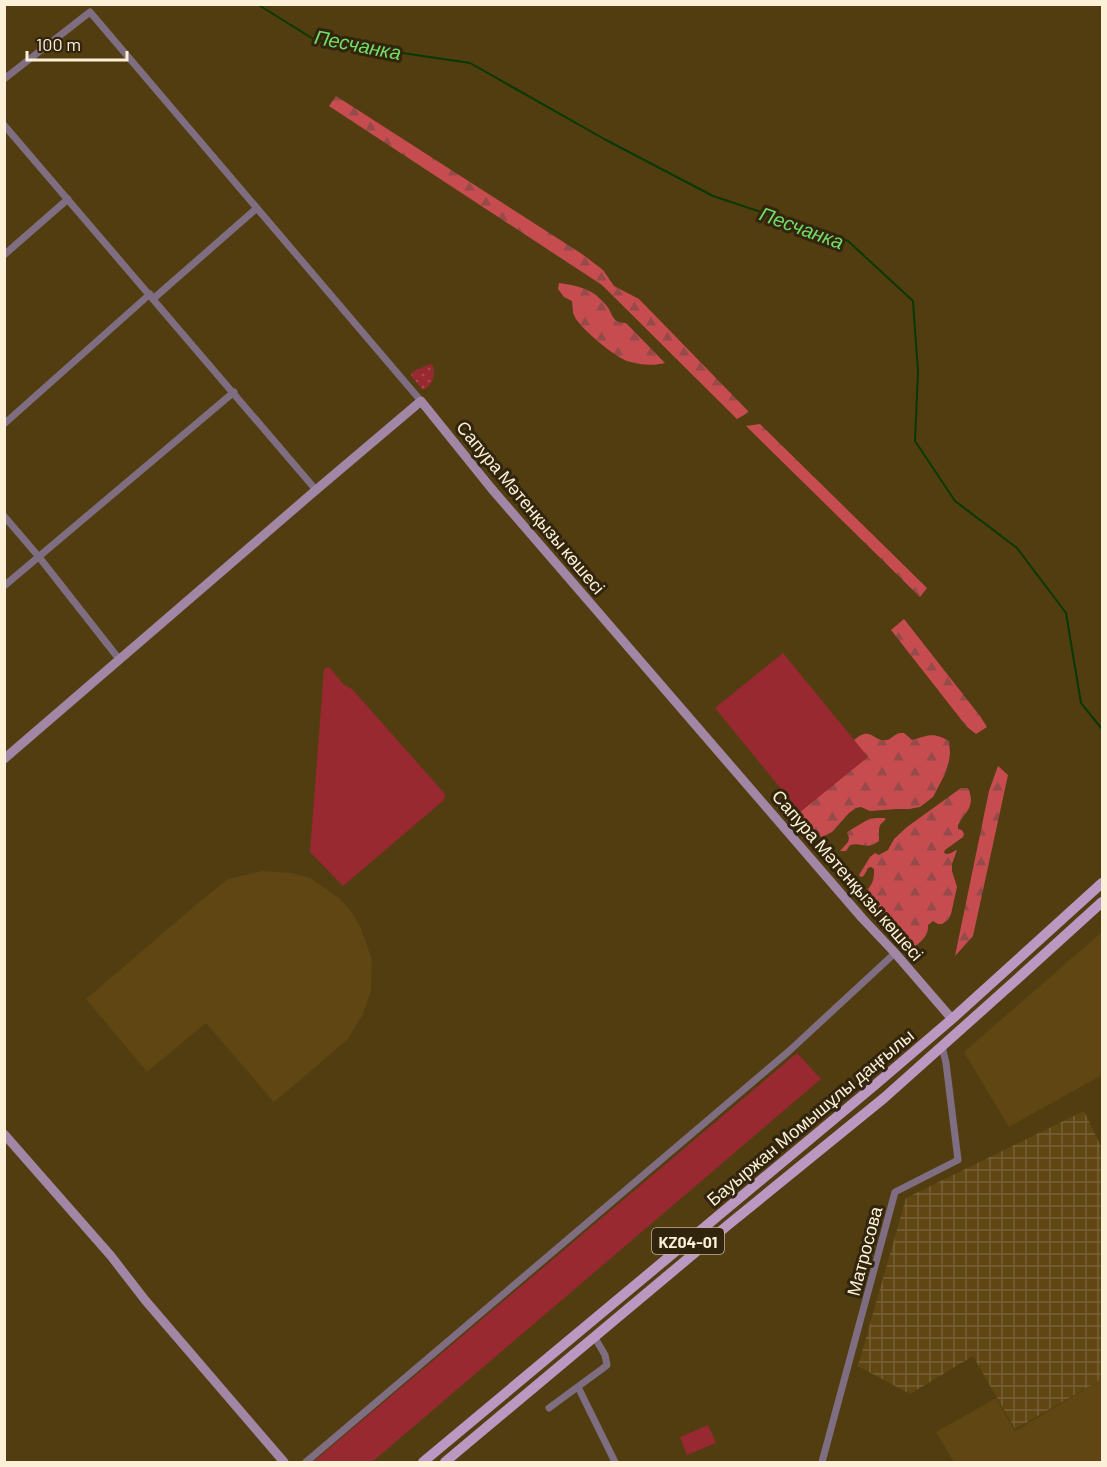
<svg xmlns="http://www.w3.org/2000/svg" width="1107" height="1467" font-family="Barlow,sans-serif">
<defs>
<pattern id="industrial-grid" width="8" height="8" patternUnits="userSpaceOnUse" patternTransform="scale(1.5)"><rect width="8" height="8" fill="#5f4613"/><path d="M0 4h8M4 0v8" fill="none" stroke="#776135"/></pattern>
<pattern id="grass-dots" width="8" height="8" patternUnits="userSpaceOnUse" patternTransform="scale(1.5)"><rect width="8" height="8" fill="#982930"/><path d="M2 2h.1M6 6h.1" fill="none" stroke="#a7484d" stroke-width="1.8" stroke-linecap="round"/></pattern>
<pattern id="forest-firs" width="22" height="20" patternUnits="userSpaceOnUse" patternTransform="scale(1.5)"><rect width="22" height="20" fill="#c74c4f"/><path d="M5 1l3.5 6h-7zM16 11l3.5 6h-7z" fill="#964a49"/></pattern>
</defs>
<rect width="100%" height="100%" fill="#523d11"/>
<path fill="#5f4613" d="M263,871L292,873L310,878L339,898L353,914L361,929L372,960L371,991L363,1014L347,1040L274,1102L206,1023L147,1072L86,999L198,903L228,879Z
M1102,932V1075L1009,1127L964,1052Z
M1102,1379V1462H954L936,1432L996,1398L1015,1431Z"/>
<path fill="url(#industrial-grid)" d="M1084,1111L1102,1149V1379L1015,1429L973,1356L910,1394L858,1366L906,1198Z"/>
<path fill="url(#grass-dots)" d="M431,364L433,366C435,377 433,385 423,390L412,377L411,374L414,371Z"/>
<path fill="url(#forest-firs)" d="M336,96L582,254L603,270L614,286L639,299L749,412L737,419L602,285L329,106Z
M559,283C572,285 585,287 596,295C600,299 606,304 609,309C613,318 615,323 626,323L665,363C654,366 639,365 627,361C616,358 577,326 574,315C572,311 573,305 572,301L564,297L558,289Z
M760,424L927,588L920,597L746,426Z
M904,619L980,716L987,727L976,734L967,727L891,630Z
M900,733H904L912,740C930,735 932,732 949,741L950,753L949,761L945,774L933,797L920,807L909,809H896L870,811L861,807L856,808L849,813L832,832L822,837C810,832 801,825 800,812L867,757L854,740C872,725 872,742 887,740C892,739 894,734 900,733Z
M998,766L1008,775L973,936L955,956L989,791Z
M961,788H968C976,806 966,811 958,825V829L962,830L964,834L963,837L945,850L944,853L947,854C951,854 953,851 957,850L952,864V871L957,887L951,914L948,920L942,924H938L933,921L928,925C929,937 919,943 910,950C903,940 865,905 865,896C866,891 870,887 872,883C874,879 874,874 874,869L871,867L868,868L864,876L861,877L859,875L870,857L875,853L879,855L888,850L894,839L907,827Z
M876,818H884L886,819L880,825L879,829V841C864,851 864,842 850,845L846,851H840L848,842L849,838L847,832L869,819Z"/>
<path fill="#982930" d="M783,653L868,757L800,812L715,708Z
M329,667L344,685L352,689L445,794L444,800L343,886L310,852L324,669Z
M797,1053L821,1079L372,1462H313Z
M708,1425L716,1443L687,1455L680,1437Z"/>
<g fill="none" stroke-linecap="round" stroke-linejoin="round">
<path stroke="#083905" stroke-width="2" d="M257,4L315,40L470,63L606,140L713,196L848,241L913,301L918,372L915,441L955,501L1017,548L1066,613L1081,703L1102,729"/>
<path stroke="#7f6d82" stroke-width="7" d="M4,79L90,12L421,401
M4,125L316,490
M4,255L68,199
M153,299L257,208
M4,424L150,294
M4,516L39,557L119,659
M4,586L234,392
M578,1387L615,1462
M549,1408L602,1369L607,1365L605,1355L595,1338
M306,1462L788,1052L895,953
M822,1462L895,1192L958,1160L946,1063L942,1046"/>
<path stroke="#a186a5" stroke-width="9" d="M4,759L316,490L421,401L491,488L862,918L895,953L952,1019
M4,1134L111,1256L145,1300L284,1462"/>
<path stroke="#bb98c1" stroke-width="10" d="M423,1462L875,1085L952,1019L1102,883
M445,1462L728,1225L884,1098L1015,981L1102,902"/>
</g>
<g text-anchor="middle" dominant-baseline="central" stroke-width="6" stroke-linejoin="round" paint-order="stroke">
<rect fill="#31250e" stroke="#c0b39c" stroke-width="1.5" x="652" y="1228" width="72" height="26" rx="4.5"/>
<g font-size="16" font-weight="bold" fill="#fdf0d9">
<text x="688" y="1241">KZ04-01</text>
</g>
<g font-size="18" fill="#fdf0d9" stroke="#31250e">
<text transform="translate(531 507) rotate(50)">Сапура Мәтенқызы көшесі</text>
<text transform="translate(848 875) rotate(49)">Сапура Мәтенқызы көшесі</text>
<text transform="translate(810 1117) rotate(-40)">Бауыржан Момышұлы даңғылы</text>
<text transform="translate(864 1251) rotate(-75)">Матросова</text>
</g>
<g font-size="20" font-style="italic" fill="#71dd66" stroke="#31250e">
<text transform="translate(358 44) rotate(11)">Песчанка</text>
<text transform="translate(802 227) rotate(20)">Песчанка</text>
</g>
</g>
<rect width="1107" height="1467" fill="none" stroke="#fdf0d9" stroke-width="12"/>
<path d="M27 51v9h100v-9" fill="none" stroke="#fdf0d9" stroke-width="3"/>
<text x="36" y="51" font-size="18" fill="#fdf0d9" stroke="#31250e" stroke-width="4.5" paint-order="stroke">100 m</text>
</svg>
